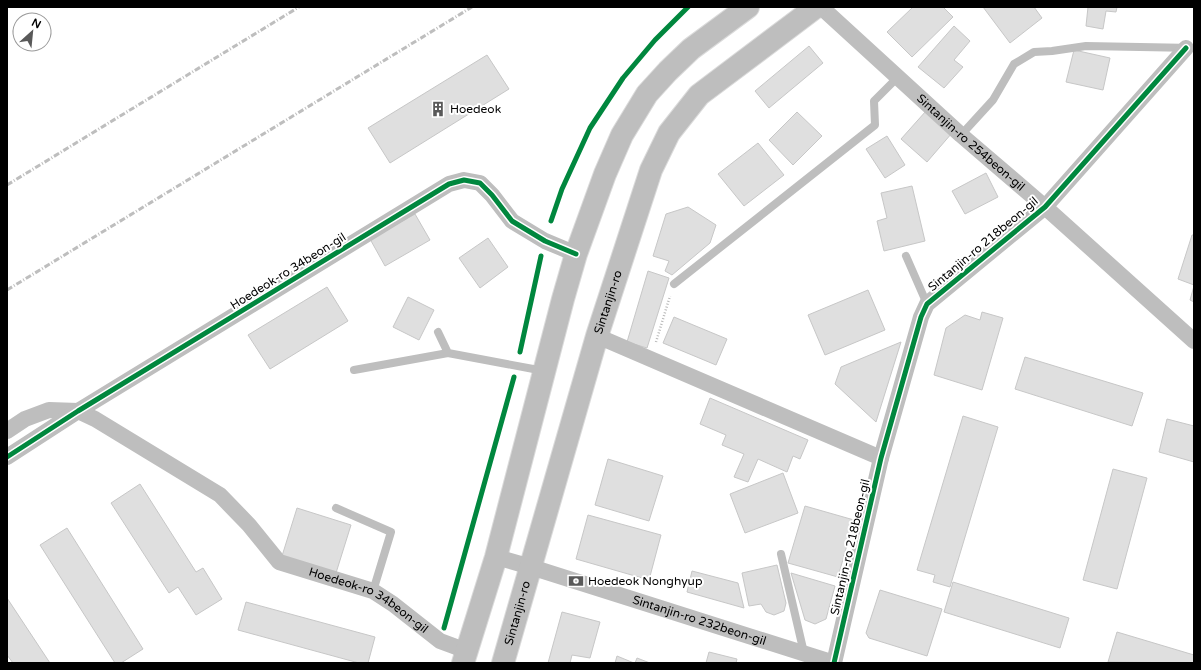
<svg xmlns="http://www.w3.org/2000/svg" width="1201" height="670" font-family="'Varela Round',sans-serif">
<rect width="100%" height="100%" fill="#fff"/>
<path fill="#dfdfdf" stroke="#c7c7c7" d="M913,7H943L953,17L912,57L887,32Z
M983,7H1034L1042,18L1010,43Z
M1088,7H1117L1116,12L1106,11L1103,29L1086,26Z
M954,26L970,41L954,60L963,67L944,88L918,67Z
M809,46L823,63L769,108L755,91Z
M1074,50L1110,58L1103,90L1066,82Z
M487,55L509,89L390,163L368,128Z
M926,111L952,133L927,162L901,139Z
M797,112L822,136L793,165L769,140Z
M887,136L905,165L885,178L866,149Z
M758,143L784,175L744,206L718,174Z
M986,173L998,197L965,214L952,191Z
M912,186L925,241L884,251L877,221L887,218L881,193Z
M688,207L716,225L710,243L672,275L665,271L669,261L653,256L666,214Z
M415,214L430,240L385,266L370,239Z
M1192,235H1194V285L1178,279Z
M488,238L508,267L480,288L459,258Z
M648,271L669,278L647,348L627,342Z
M1194,286V302L1190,300Z
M327,287L348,321L270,369L248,335Z
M868,290L885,330L825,355L808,315Z
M408,297L434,310L419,340L393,327Z
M982,312L1003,318L982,390L934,375L946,328L965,315L980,320Z
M674,317L727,339L716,365L663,343Z
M901,342L876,422L835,384L841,367Z
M1025,357L1143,393L1132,426L1015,389Z
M710,398L808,440L800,459L793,456L787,472L758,459L748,482L734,477L744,454L722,445L726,435L700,424Z
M963,416L998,427L950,587L933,582L935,575L917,570Z
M1167,419L1194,426V462L1159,452Z
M608,459L663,476L649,521L595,505Z
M1113,469L1147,478L1117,589L1083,580Z
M783,473L798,513L745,533L730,494Z
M140,484L196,572L203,568L222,599L196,615L178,587L169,593L111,503Z
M805,506L854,520L838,577L788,563Z
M297,508L351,525L336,573L282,556Z
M588,515L661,535L649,580L576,559Z
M67,528L143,649L121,663H115L40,545Z
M777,565L786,603L784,611L774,615L766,612L761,604L749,606L742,573Z
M692,571L738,583L744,608L687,592Z
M791,573L835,586L826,619L815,624L805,620Z
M953,582L1069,618L1060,648L944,612Z
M880,590L942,609L927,656L869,638L866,633Z
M7,598L50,663H13L7,655Z
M246,602L375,637L368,663H359L238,630Z
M562,612L600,622L590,658L572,655L570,663H548Z
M1117,632L1194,655V663L1108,662Z
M709,652L737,659L736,663H706Z
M617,656L634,663H615Z
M637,658L650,663H635Z"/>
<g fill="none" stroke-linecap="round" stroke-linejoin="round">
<g stroke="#dbdbdb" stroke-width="24">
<g id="primary">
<path d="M463,663L496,557L563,299L576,254L605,174L622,135L647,94L668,71L691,49L748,7"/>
<path id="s4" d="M503,663L597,336L651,170L669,133L699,95L816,7"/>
</g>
</g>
<path stroke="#b9b9b9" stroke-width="2.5" stroke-dasharray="1 2" stroke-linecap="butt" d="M656,342L670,296"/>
<path stroke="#bebebe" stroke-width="8" d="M961,135L993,100L1014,64L1034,52L1052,51L1086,46L1194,48
M906,256L927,304
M674,284L875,125L874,101L898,77
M438,332L448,353
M354,370L448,353L544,371
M336,508L391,532L373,591
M781,554L804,653"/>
<g stroke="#bebebe" stroke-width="16">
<path id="s1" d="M821,7L961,135L1045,207L1194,341"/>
<path d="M597,336L881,458"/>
<path id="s2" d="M7,431L25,419L49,410L78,411L95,419L220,495L249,525L279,562L373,591L393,604L440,641L467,651"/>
<path d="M7,457L78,411L449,184L464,180L480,183L492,195L512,221L545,241L576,254"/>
<path id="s3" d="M496,557L531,567L834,663"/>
<path d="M834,663L881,458L921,317L927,304L1045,207L1186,48"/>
</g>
<use href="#primary" stroke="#bebebe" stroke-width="22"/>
<path stroke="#bebebe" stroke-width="3" stroke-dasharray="6 2 1 2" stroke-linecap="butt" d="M7,185L299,7
M7,290L472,7"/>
<g stroke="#fff" stroke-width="8">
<path id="cycleway" d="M551,221L562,189L590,128L623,78L655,40L688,7
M520,352L541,256
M7,457L78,411L449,184L464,180L480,183L492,195L512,221L545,241L576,254
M444,628L514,377
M834,663L881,458L921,317L927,304L1045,207L1186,48"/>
</g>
<use href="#cycleway" stroke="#00873e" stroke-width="5"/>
</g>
<defs>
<g id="building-bare" transform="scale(1.2)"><path d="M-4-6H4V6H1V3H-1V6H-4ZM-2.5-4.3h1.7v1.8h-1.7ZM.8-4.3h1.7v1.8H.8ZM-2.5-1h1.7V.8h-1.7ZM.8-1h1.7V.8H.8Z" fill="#595959" stroke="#fff" stroke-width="2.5" paint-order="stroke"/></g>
<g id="bank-bare" transform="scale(1.2)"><path d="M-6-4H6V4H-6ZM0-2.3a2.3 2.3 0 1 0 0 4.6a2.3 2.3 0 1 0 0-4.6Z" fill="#595959" stroke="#fff" stroke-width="2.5" paint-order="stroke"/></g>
</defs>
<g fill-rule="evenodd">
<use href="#building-bare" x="438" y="109"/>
<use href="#bank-bare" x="576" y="581"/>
</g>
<g text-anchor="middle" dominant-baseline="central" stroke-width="4" stroke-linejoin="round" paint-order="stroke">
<g font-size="12" fill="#000" stroke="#fff" text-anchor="start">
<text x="450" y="109">Hoedeok</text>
<text x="588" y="581">Hoedeok Nonghyup</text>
</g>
<g font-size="12" fill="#000" stroke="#fff">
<text stroke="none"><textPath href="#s1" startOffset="202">Sintanjin-ro 254beon-gil</textPath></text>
<text transform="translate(983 244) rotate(-40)">Sintanjin-ro 218beon-gil</text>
<text transform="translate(288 271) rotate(-32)">Hoedeok-ro 34beon-gil</text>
<text stroke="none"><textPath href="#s4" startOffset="376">Sintanjin-ro</textPath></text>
<text transform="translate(850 547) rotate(-77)">Sintanjin-ro 218beon-gil</text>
<text stroke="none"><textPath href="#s2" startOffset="429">Hoedeok-ro 34beon-gil</textPath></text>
<text stroke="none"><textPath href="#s4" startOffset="52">Sintanjin-ro</textPath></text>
<text stroke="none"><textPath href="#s3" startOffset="213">Sintanjin-ro 232beon-gil</textPath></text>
</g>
</g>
<rect width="1201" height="670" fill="none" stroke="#000000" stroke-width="16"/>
<g transform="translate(32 32) rotate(27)"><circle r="19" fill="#ffffff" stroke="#999999"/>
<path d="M0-3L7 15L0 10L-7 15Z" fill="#595959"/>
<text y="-6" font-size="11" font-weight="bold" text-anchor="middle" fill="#000000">N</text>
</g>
</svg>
